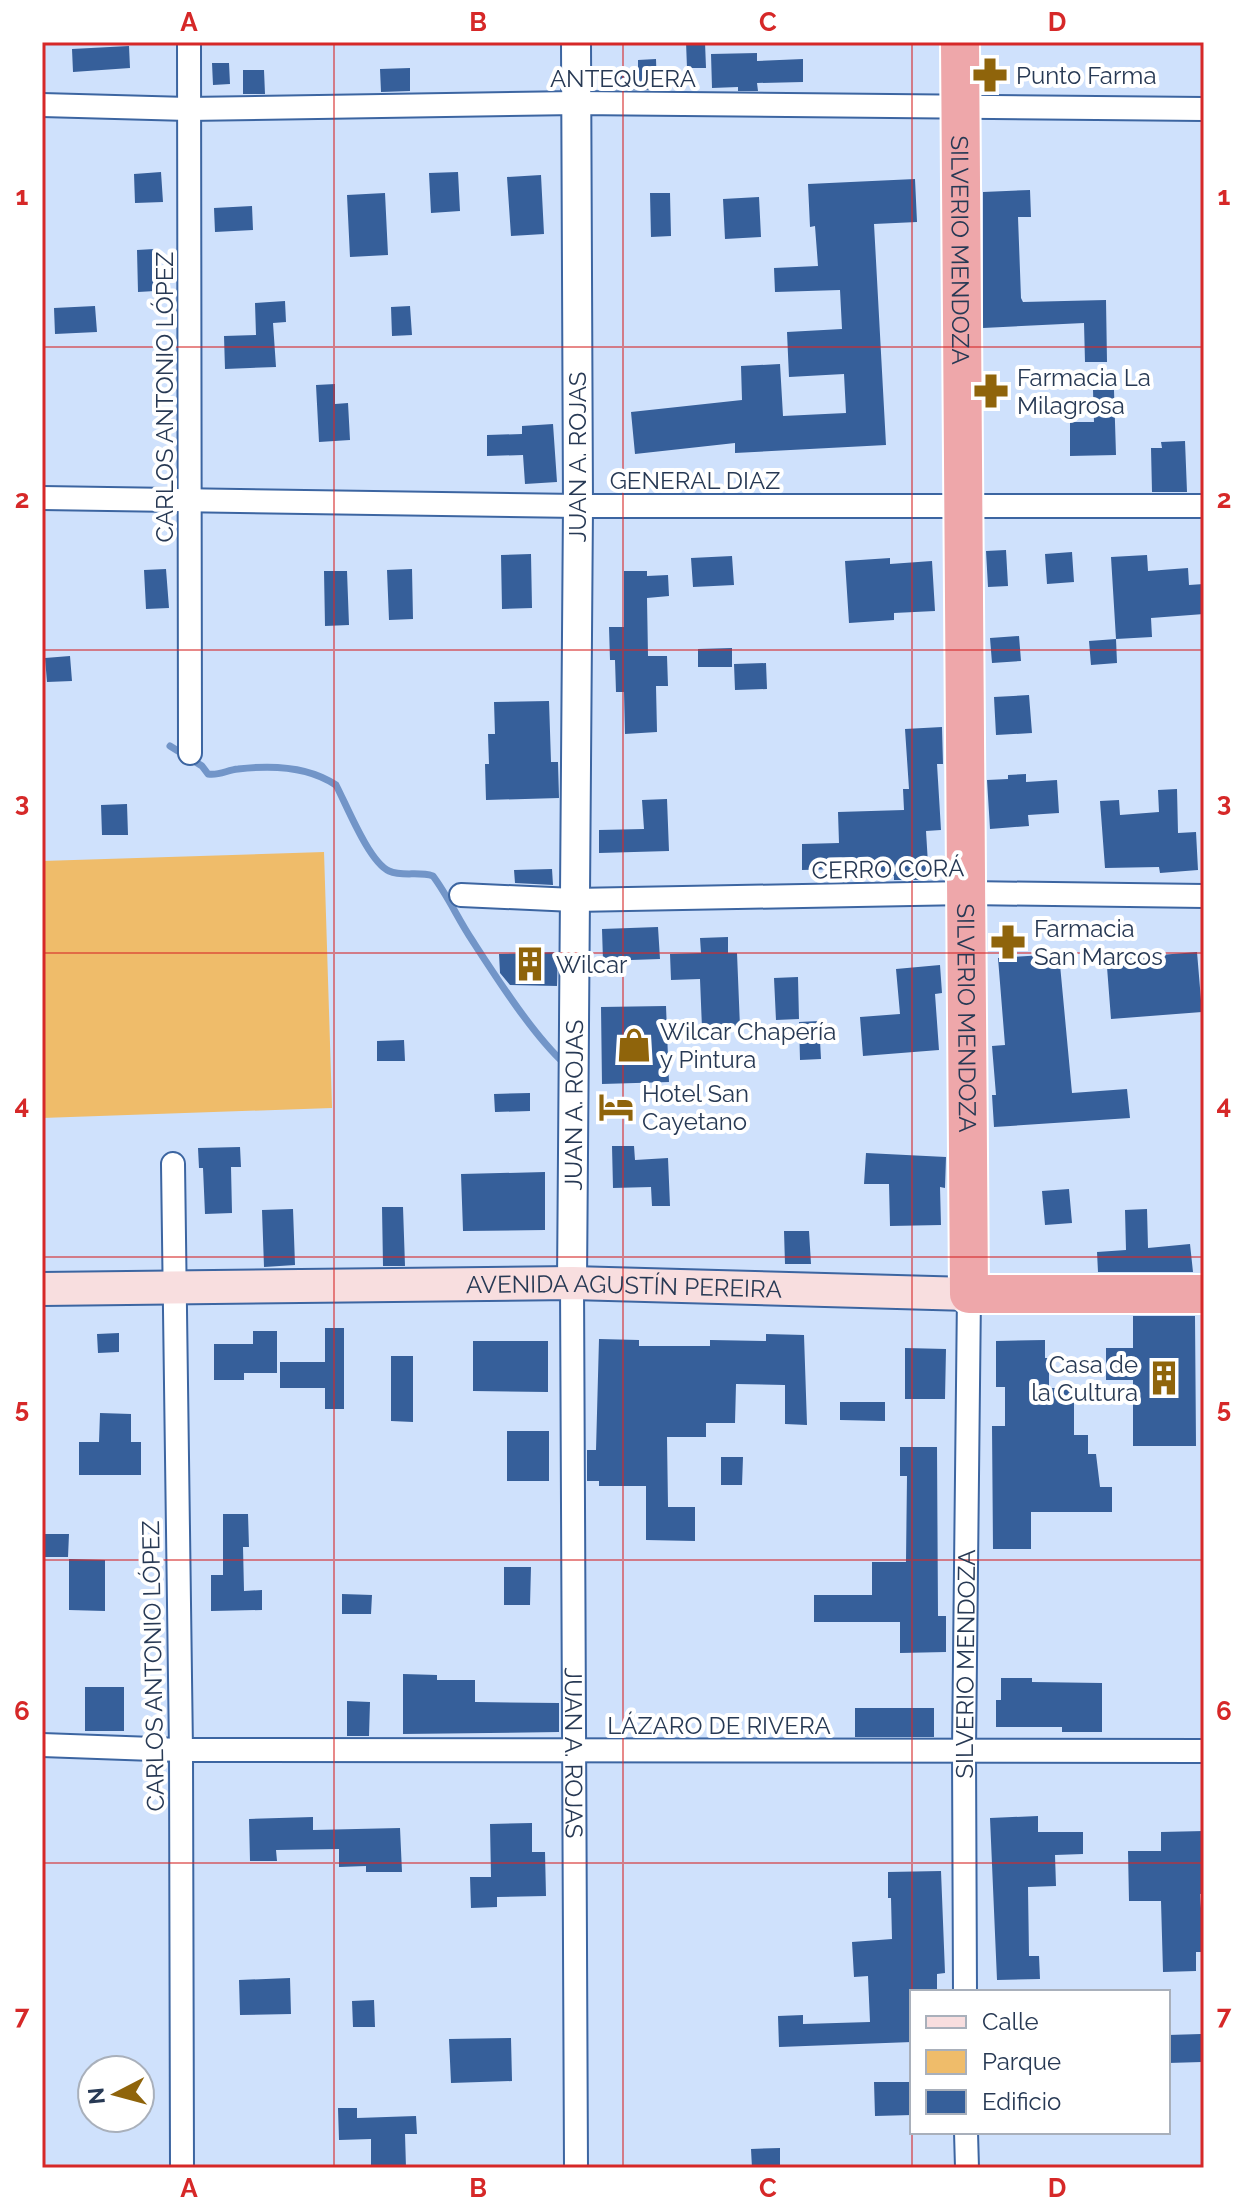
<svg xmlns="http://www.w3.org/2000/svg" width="1246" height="2210" font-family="Raleway,sans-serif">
<rect width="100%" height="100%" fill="#cfe1fc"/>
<path fill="#efbc6a" d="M324,852L332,1108L42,1118V861Z"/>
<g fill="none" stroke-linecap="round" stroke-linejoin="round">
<path stroke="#7295c8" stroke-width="7" d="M170,746L202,766L208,774C219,776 227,770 238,769C271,765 308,766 336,785C347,806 369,862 389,871C403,877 418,871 433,876C448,896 458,919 472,940C496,977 533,1035 565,1064"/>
</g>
<path fill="#365f9a" d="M686,42H705L706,68H687Z
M129,46L130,68L73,72L72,49Z
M757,53V61L803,59V82L757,83L758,91H738V87L712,88L711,54Z
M656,59L657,90L605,89V70L638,69V60Z
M212,63H229L230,84L213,85Z
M410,68V91L381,92L380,69Z
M243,70H264L265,94H243Z
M161,172L163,202L135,203L134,174Z
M458,172L460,211L431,213L429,173Z
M541,175L544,234L511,236L507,177Z
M915,179L917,222L874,224L886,445L735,453V443L635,454L631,412L742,400L741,366L780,364L783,416L846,413L844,374L789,377L787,332L842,329L840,290L775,292L774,268L818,266L815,226L810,227L808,184Z
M1030,190L1031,217H1018L1021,298L1023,302L1106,300L1107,362H1085L1084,323L983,328V192Z
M385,193L388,255L350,257L347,195Z
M650,193H670L671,236L651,237Z
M759,197L761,237L725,239L723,199Z
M252,206L253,230L215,232L214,208Z
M154,249L155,291L138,292L137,250Z
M285,301L286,322L273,323L276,367L225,369L224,336L256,335L255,303Z
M95,306L97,332L55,334L54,308Z
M410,306L412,335L392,336L391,307Z
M335,384V404L348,403L350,440L319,442L316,385Z
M1093,390H1114L1116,455L1070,456V422H1094Z
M553,424L557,482L525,484L523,455L487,456V435L522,434V426Z
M1185,441L1187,492H1152L1151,448H1162L1161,442Z
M1006,550L1008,586L988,587L986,551Z
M1072,552L1074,582L1047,584L1045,554Z
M531,554L532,608L502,609L501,555Z
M1147,555L1148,571L1188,568L1189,585L1204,584V614L1151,618L1152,637L1116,639L1111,557Z
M732,556L734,585L693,587L691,558Z
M890,558V564L932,561L935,611L894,613V620L849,623L845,561Z
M166,569L169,608L146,609L144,570Z
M412,569L413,619L389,620L387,570Z
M324,571H347L349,625L325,626Z
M624,571H647V576L668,575L669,596L647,598L648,656H667L668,686H656L657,732L625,734L624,692H616L615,660H610L609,627H624Z
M1019,636L1021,661L992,663L990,638Z
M1116,639L1117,663L1091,665L1089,641Z
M732,648V667H698V649Z
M70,656L72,681L47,682L45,658Z
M766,663L767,689L735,690L734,664Z
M1029,695L1032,733L996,735L994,697Z
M549,701L551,762H558L559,798L486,800L485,764H489L488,734H495L494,702Z
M942,727L943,764H937L941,830L926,831L929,880H894V876L840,877V869L802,870V844L839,843L838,812L904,810L903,789H909L905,729Z
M1026,774V782L1057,780L1059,813L1028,815L1029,826L990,829L987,780L1008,779V775Z
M1177,789L1178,833L1196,832L1198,870L1160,873L1159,867L1105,868L1100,801L1119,800L1120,815L1159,812L1158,790Z
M667,799L669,851L599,853V830L644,829L642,800Z
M127,804L128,835H102L101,805Z
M552,869L553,885L515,883L514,870Z
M658,927L660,959L603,961L602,929Z
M728,937V953H737L740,1027L702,1028L700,979L671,980L670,954L701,953L700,938Z
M558,952L557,986L510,985L500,973L499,954Z
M1123,952V958L1197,952L1202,1012L1111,1019L1106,954Z
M1059,954L1072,1093L1127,1089L1130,1118L994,1127L992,1095H996L992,1046L1005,1045L998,958Z
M940,965L942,993L935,994L939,1050L863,1056L860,1017L900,1014L896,969Z
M798,977L799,1019L776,1020L774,978Z
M666,1006L669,1082L602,1084L601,1007Z
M819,1021L821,1059L800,1060L799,1022Z
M404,1040L405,1061H377V1041Z
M530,1093V1111L495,1112L494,1094Z
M612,1146H634L635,1160L668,1158L670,1206H652L651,1187L613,1188Z
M240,1147L241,1167H231L232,1213L205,1214L203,1168H199L198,1148Z
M866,1153L946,1157L945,1188L940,1187L941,1225L890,1226L889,1184H864Z
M545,1172V1230L463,1231L461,1174Z
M1069,1189L1072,1223L1045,1225L1042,1191Z
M382,1207H403L405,1266H383Z
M293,1209L295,1265L264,1267L262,1210Z
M1147,1209L1148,1248L1190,1244L1193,1272H1098L1097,1252L1126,1250L1125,1210Z
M784,1231H809L811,1264H785Z
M1133,1316H1195L1196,1446H1133V1380H1106V1348H1133Z
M325,1328H344V1409H325V1388H280V1362H325Z
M253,1331H277V1373H244V1380H214V1344H253Z
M119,1333V1352L98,1353L97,1334Z
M766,1334L804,1335L807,1425L785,1424V1385L736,1384L735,1423H706V1437H667L668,1507H695V1541L646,1540V1486H599V1481H587V1450H596L599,1339L639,1340V1346H710V1340L766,1341Z
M1045,1340V1358H1049V1388H1074V1435H1088V1454H1096L1100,1487H1112V1512H1031V1549H993L992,1426H1005V1387H996V1341Z
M473,1341H548V1392L473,1391Z
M905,1348L946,1349L945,1399H905Z
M391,1356H413V1422L391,1421Z
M840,1402H885V1421L840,1420Z
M100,1413L131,1414V1442H141V1475H79V1442H99Z
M507,1431H549V1481H507Z
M900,1447H937L938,1616H946V1652L900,1653V1622H814V1595H872V1562H906L907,1476H900Z
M721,1457H743L742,1485H721Z
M223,1514H248L249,1547H243L244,1591L262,1590V1610L211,1611V1575H223Z
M45,1534H69L68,1557H45Z
M69,1559L105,1560V1611L69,1610Z
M504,1567H531L530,1605H504Z
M342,1594L372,1595L371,1614H342Z
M403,1674L437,1675V1680H475V1702L559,1703V1732L403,1734Z
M1001,1678H1032V1682L1102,1683V1732H1062V1727H996V1700H1001Z
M85,1687H124V1731H85Z
M347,1701L370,1702L369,1736H347Z
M855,1708H934V1737H855Z
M1038,1816V1832H1083V1854L1055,1855L1056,1886L1028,1887L1029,1956H1039L1040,1979L997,1980L990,1818Z
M313,1817V1830L400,1828L402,1872H366V1866L339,1867V1849L276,1850L277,1861H250L249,1819Z
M532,1823V1852H545L546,1896L497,1897V1907L471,1908L470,1877H491L490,1824Z
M1204,1831V1894H1200L1204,1952H1196V1971L1163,1972L1161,1901H1129L1128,1851H1161V1832Z
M941,1871L945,1973L937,1974V1992H912V2042L779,2047L778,2016L803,2015V2024L870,2022L868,1976L854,1977L852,1942L892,1939L891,1898H888V1872Z
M290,1978L291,2014L240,2015L239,1980Z
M374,2000L375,2027H353L352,2001Z
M1201,2034L1202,2062L1168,2063V2035Z
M511,2038L512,2081L451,2083L449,2039Z
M874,2082H912V2115L875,2116Z
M338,2108H357V2118L416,2116L417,2134H405L406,2168H371V2139L339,2140Z
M780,2148V2168H752L751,2149Z"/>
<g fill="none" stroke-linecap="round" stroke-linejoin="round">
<g stroke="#3c65a1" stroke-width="26">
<g id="minor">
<path d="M189,42L190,753"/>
<path d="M42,105L188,109L576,103L1204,109"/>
<path d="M42,498L578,506H1204"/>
<path d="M461,895L574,900L967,893L1204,896"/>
<path d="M173,1164L181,1750L182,2168"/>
<path id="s1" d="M572,1283L576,2168"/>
<path d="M42,1745L181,1750L1204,1751"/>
<path id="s2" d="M965,1992L964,1750L969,1294"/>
<path d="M966,2132L967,2168"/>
</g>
</g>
<g stroke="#3c65a1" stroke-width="32">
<g id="tertiary">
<path id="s3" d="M572,1283L578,506L576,42"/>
</g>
</g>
<g stroke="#3c65a1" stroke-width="36">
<g id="secondary">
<path id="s4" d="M42,1289L572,1283L969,1294"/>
</g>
</g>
<g stroke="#fff" stroke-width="42">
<g id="trunk">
<path id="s5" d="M960,42C960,459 967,876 969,1294H1204"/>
</g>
</g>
<use href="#minor" stroke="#fff" stroke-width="22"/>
<use href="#tertiary" stroke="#fff" stroke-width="28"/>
<use href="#secondary" stroke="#f8dedf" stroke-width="32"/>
<use href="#trunk" stroke="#eea7aa" stroke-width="38"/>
</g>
<path fill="none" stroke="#d62828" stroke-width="2" stroke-opacity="0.55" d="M334,42V2168M623,42V2168M912,42V1992M42,347H1204M42,650H1204M42,953H1204M42,1257H1204M42,1560H1204M42,1863H1204M912,2132V2168"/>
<defs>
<g id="pharmacy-bare" transform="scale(2.76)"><path d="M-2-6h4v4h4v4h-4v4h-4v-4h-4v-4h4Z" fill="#8f640b" stroke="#fff" stroke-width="2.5" paint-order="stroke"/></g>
<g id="building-bare" transform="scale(2.76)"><path d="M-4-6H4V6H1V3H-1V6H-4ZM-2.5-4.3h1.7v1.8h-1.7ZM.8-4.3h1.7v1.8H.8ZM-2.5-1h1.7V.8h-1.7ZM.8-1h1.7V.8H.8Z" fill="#8f640b" stroke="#fff" stroke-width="2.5" paint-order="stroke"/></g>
<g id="shop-bare" transform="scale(2.76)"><path d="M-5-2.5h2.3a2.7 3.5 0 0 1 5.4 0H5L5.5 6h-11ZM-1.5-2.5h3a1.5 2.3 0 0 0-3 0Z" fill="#8f640b" stroke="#fff" stroke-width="2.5" paint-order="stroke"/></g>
<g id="hotel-bare" transform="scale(2.76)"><path d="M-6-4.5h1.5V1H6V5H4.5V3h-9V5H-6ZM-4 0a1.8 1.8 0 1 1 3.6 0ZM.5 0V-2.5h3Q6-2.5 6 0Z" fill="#8f640b" stroke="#fff" stroke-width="2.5" paint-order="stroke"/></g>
</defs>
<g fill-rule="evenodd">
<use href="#pharmacy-bare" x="990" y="75"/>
<use href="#pharmacy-bare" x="991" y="391"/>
<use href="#pharmacy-bare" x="1008" y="942"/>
<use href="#building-bare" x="530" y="964"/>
<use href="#shop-bare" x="634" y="1045"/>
<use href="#hotel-bare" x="616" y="1107"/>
<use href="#building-bare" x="1164" y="1378"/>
</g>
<g text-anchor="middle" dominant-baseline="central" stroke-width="8" stroke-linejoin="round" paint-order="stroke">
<g font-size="24" fill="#273954" stroke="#fff" text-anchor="start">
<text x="1016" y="75">Punto Farma</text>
<text x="1017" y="377">Farmacia La<tspan x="1017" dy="28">Milagrosa</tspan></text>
<text x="1034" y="928">Farmacia<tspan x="1034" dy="28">San Marcos</tspan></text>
<text x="556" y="964">Wilcar</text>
<text x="660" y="1031">Wilcar Chapería<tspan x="660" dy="28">y Pintura</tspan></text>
<text x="642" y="1093">Hotel San<tspan x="642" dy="28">Cayetano</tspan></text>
<text x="1138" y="1364" text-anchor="end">Casa de<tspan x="1138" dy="28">la Cultura</tspan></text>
</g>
<g font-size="24" fill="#273954" stroke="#fff">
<text x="623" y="78">ANTEQUERA</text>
<text stroke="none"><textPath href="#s5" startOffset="208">SILVERIO MENDOZA</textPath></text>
<text transform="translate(164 397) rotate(-90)">CARLOS ANTONIO LÓPEZ</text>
<text transform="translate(577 457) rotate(-90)">JUAN A. ROJAS</text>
<text x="695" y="480">GENERAL DIAZ</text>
<text transform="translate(888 869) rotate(-1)">CERRO CORÁ</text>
<text stroke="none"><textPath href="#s5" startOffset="976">SILVERIO MENDOZA</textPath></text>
<text stroke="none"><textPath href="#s3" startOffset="178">JUAN A. ROJAS</textPath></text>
<text stroke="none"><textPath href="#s4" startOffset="582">AVENIDA AGUSTÍN PEREIRA</textPath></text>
<text stroke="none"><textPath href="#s2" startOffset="328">SILVERIO MENDOZA</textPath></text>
<text transform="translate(153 1666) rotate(-91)">CARLOS ANTONIO LÓPEZ</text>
<text x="719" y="1725">LÁZARO DE RIVERA</text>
<text stroke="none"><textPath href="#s1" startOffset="470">JUAN A. ROJAS</textPath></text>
</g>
</g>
<rect width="1246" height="2210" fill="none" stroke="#ffffff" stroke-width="88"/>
<rect x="910" y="1990" width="260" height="144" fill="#ffffff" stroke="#a9b0bb" stroke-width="2"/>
<rect x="926" y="2016" width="40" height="12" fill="#f8dedf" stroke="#a9b0bb" stroke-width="2"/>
<text x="982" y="2030" font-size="24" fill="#273954">Calle</text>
<rect x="926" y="2050" width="40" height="24" fill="#efbc6a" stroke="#a9b0bb" stroke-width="2"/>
<text x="982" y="2070" font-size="24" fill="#273954">Parque</text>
<rect x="926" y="2090" width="40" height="24" fill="#365f9a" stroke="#a9b0bb" stroke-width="2"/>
<text x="982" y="2110" font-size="24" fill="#273954">Edificio</text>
<g transform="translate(116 2094) rotate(264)"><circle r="38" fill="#ffffff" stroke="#a9b0bb" stroke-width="2"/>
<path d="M0-6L14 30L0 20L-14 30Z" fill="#8f640b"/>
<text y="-12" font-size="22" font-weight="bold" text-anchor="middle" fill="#273954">N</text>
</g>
<rect x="44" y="44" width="1158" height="2122" fill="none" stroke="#d62828" stroke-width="3"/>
<g font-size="26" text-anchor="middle" font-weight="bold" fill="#d62828">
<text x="189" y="31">A</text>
<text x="478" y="31">B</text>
<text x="768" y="31">C</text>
<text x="1057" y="31">D</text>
<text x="22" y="205">1</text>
<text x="1224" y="205">1</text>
<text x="22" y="508">2</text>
<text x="1224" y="508">2</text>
<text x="22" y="811">3</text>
<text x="1224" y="811">3</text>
<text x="22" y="1114">4</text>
<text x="1224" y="1114">4</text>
<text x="22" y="1417">5</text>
<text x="1224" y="1417">5</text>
<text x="22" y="1720">6</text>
<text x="1224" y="1720">6</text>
<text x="22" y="2024">7</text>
<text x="1224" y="2024">7</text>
<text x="189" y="2197">A</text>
<text x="478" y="2197">B</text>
<text x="768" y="2197">C</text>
<text x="1057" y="2197">D</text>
</g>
</svg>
